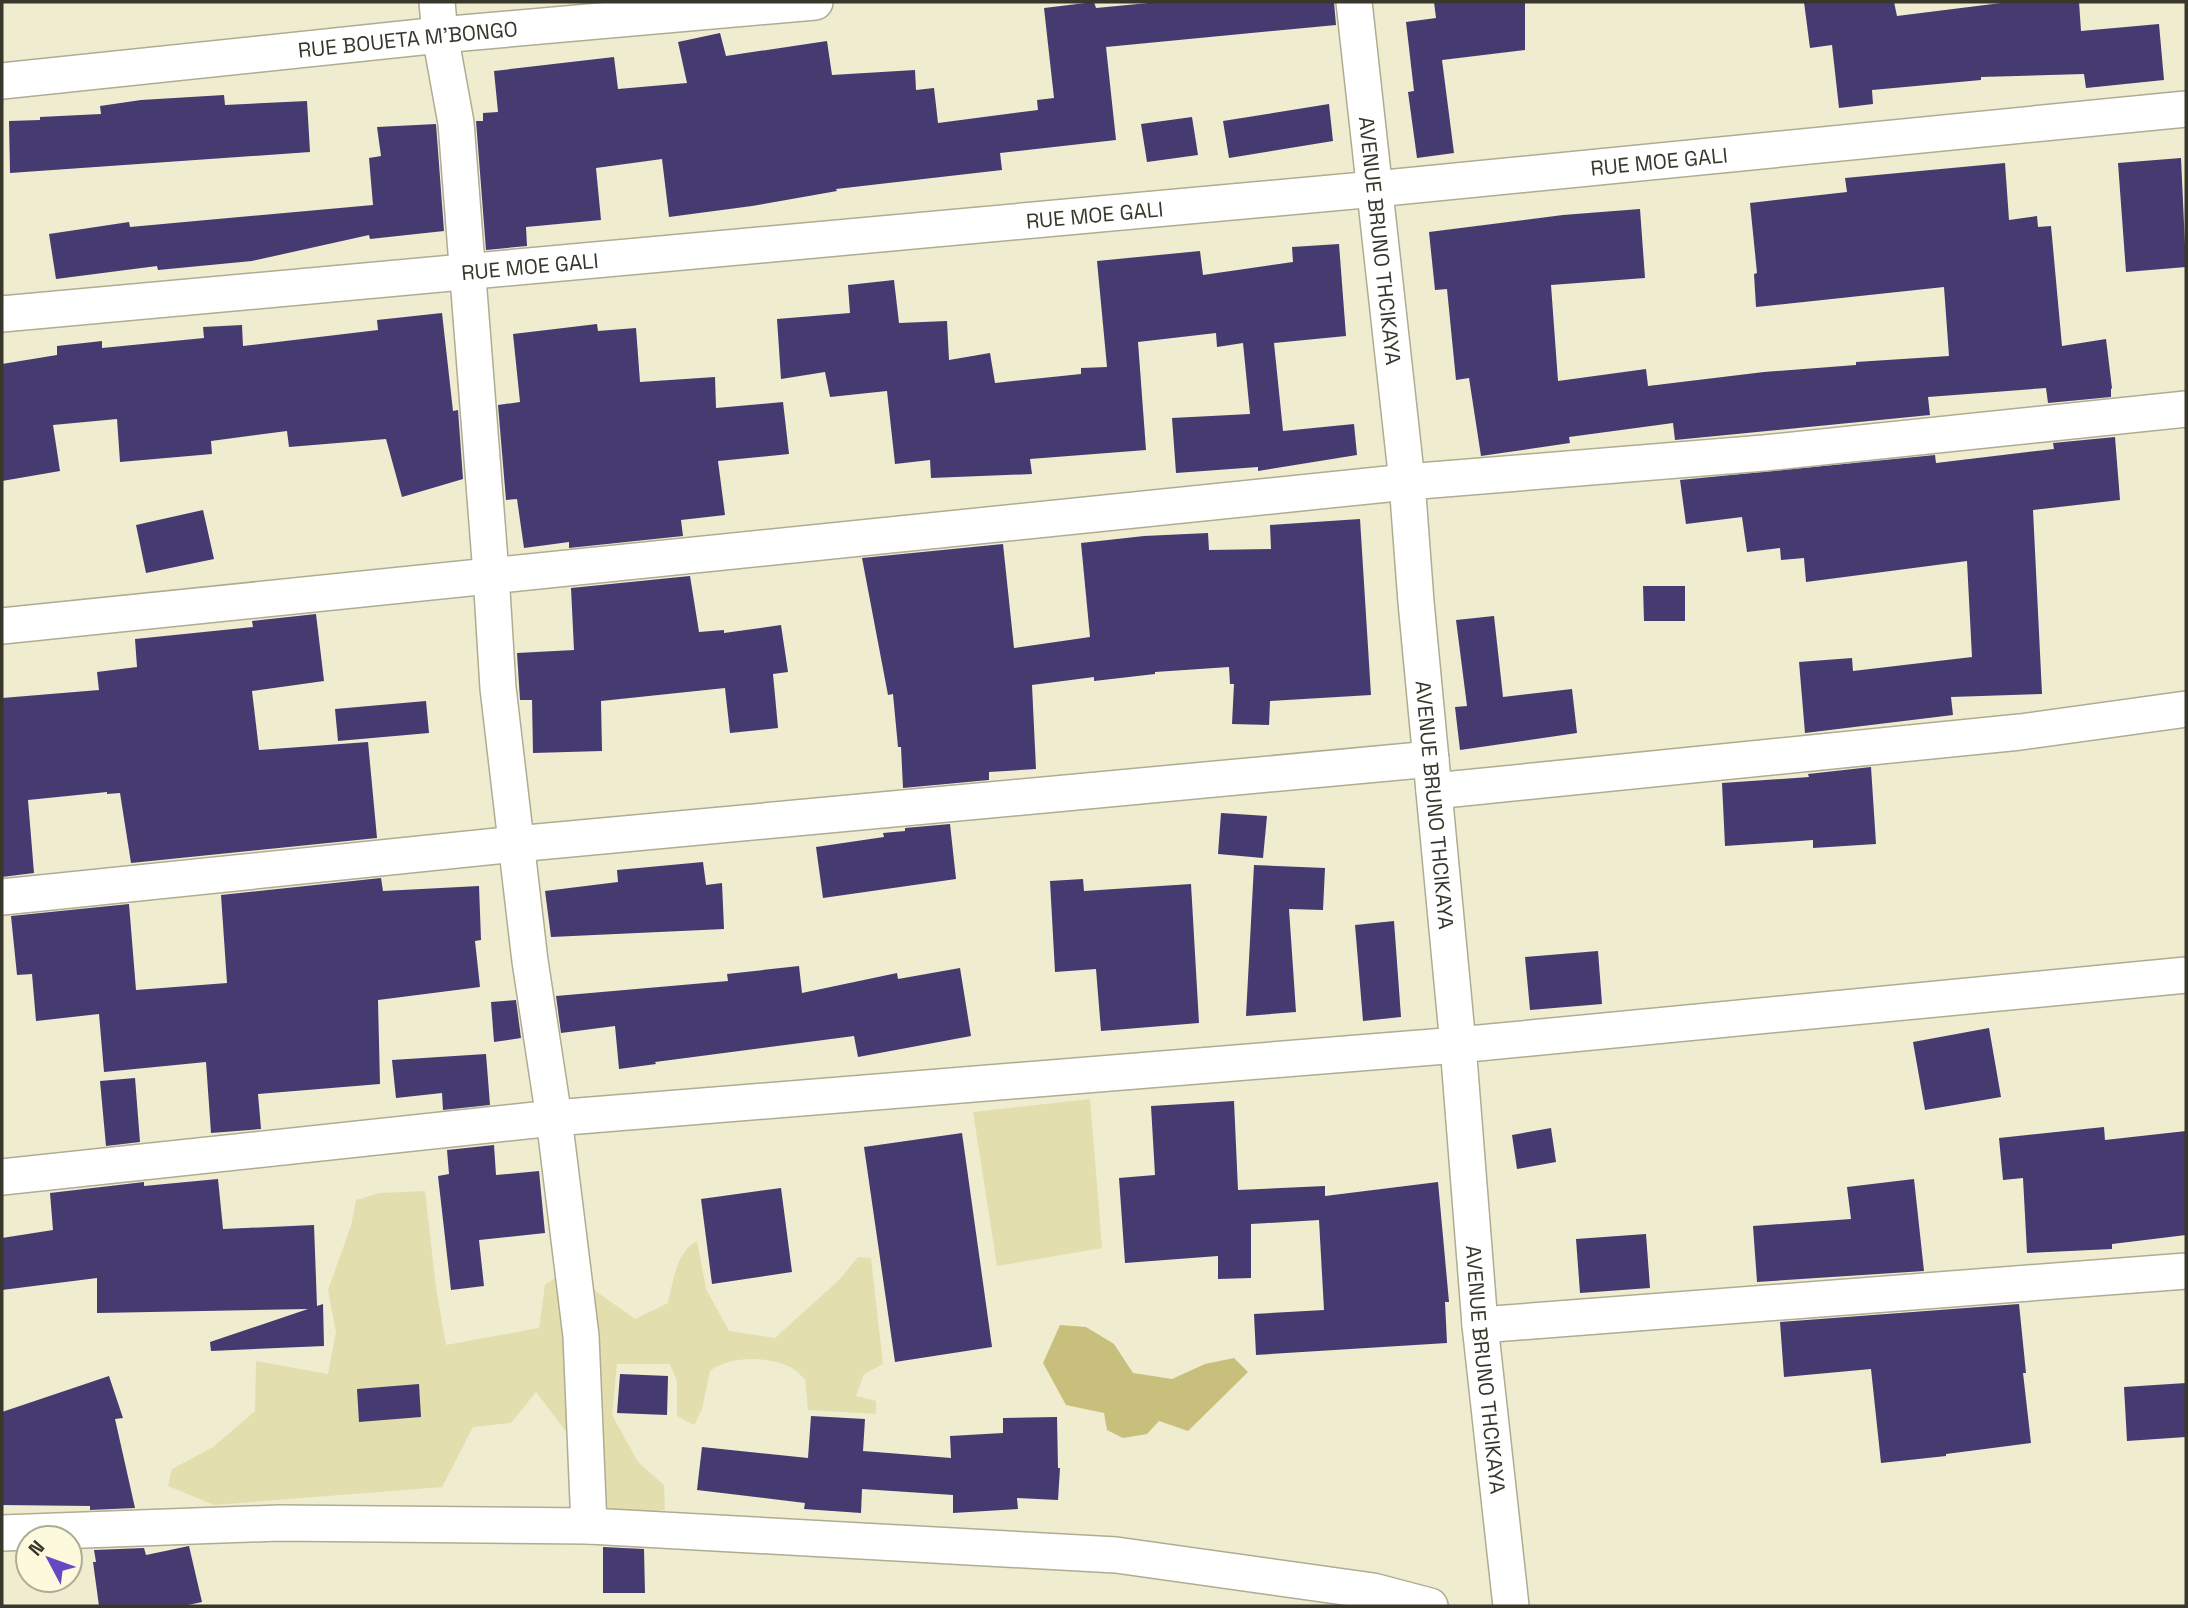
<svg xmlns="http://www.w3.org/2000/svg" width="2188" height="1608" font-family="'Space Grotesk',sans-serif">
<rect width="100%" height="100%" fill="#efecd0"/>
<path fill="#e3deae" d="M1090,1099L1102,1248L997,1266L973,1112Z
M425,1191L436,1288L446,1345L539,1328L545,1285L562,1273L568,1434L536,1392L511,1423L473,1427L442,1487L214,1505L168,1486L172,1469L213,1447L255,1411L256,1361L328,1374L336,1332L328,1290L351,1226L356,1200L380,1193Z
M697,1241L706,1289L729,1331L775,1338L839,1280L858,1257L871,1258L883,1364L864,1374L856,1396L876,1401V1414L808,1410L805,1379C801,1376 797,1371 792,1368C771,1356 730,1355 710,1371L702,1409L694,1425L677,1416V1381L670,1364H617L612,1415L638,1462L664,1485L665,1510L596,1518L582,1277L597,1292L635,1319L668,1303C673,1282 676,1252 697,1241Z"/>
<path fill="#c7bf7b" d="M1060,1325L1086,1327L1114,1344L1133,1373L1172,1379L1205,1364L1234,1358L1248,1372L1188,1431L1159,1421L1147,1434L1123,1438L1107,1430L1104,1413L1066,1405L1043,1363Z"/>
<path fill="#453b70" d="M1094,2L1096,8L1159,2H1334L1336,25L1106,47L1116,140L1000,153L1002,170L836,189L837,191L752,206L669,217L662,159L596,168L601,220L526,227L527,246L486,250L476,121H483V113L498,112L494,71L614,57L618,89L687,83L678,42L720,33L726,56L827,41L832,75L915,70L916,90L934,88L938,123L1038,110L1037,100L1054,98L1044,8Z
M1434,2H1525V50L1442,60L1454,153L1417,158L1408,92L1414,91L1406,22L1436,18Z
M1804,2H1894L1897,16L2009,2H2079L2081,31L2159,24L2164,80L2086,88L2084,74L1981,77V80L1872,90L1873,104L1839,108L1832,45L1810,48Z
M224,95L225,105L307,101L310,152L10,173L9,121L40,120V117L101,114L100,106L141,100Z
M1329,104L1333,141L1229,158L1223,121Z
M1192,117L1198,155L1147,162L1141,124Z
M436,124L444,231L370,239L369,235L252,261L158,270L157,266L56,279L49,234L129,222L130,227L373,205L369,158L381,156L377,127Z
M2181,158L2186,267L2126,272L2118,163Z
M2005,163L2009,220L2037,216L2038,227L2051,226L2062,346L2106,339L2112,388L2111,389V397L2048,403L2046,388L1928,397L1930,415L1675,440L1673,423L1569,437L1570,443L1481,456L1469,378L1456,380L1447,289L1435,290L1429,232L1563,215L1640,209L1645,278L1551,285L1558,381L1646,369L1648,386L1764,372L1856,365V362L1949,356L1944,287L1756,307L1754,274L1757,273L1750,203L1847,192L1845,178Z
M1339,244L1346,336L1274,343L1283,431L1354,424L1357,455L1258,471V467L1176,473L1172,418L1250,414L1243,343L1217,347L1216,333L1138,342L1146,450L1030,459L1032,474L931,478L930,460L895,464L887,391L830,397L825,372L781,379L777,319L850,313L848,285L894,280L899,323L947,321L949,360L990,353L995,383L1081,374V368L1107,367L1097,261L1200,251L1203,275L1293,262L1292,247Z
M442,313L453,411L458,410L463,479L402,497L386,439L289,447L287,431L211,441L212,454L120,462L117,419L53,425L60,471L2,481V364L57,355V346L102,341V348L204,338L203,327L242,325L243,346L378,330L377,320Z
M597,324L598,331L636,328L640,382L715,377L716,408L783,402L789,454L718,461L725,515L681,520L683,536L569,548V542L524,548L517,499L506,500L498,405L520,402L513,334Z
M2115,437L2120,500L2033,510L2042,694L1951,697L1953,715L1805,733L1799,662L1852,658L1853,671L1972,657L1967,561L1806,582L1804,558L1781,560L1780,548L1747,552L1742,517L1686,524L1680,480L1935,455L1936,463L2054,449L2053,443Z
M203,510L214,559L146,573L136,525Z
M1360,519L1371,695L1270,701L1269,725L1232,724L1234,684H1230L1229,667L1155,672V674L1094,681V677L1032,685L1036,769L989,772V780L903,788L901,747H898L893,694L888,695L862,558L1003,544L1014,648L1090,637L1081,543L1144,536L1208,533L1209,550L1271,549L1270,525Z
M690,576L699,632L724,630V633L781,625L788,672L773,674L778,728L730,733L725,688L601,701L602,751L533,753L532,700H520L517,653L574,650L571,588Z
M1643,586H1685V621H1644Z
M316,614L324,681L252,691L259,750L368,742L377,838L131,863L120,793L107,794V792L28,800L34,873L2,877V698L99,690L97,672L137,667L135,639L253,627L252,621Z
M1494,616L1503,697L1572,689L1577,733L1460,750L1455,707L1467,706L1456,620Z
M426,701L429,733L338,741L335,709Z
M1871,767L1876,844L1813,848V840L1725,846L1722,783L1809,777L1808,774Z
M1221,813L1267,816L1263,858L1218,854Z
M950,824L956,879L823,898L816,847L884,837L883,833L905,831V828Z
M703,862L706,885L722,883L724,929L551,937L545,891L618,882L617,870Z
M1254,865L1325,868L1323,910L1289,909L1296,1012L1246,1016Z
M381,878L383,891L479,886L481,940L475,941L480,987L378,1000L380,1084L258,1094L261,1129L211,1133L206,1062L104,1072L99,1014L36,1021L32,974L17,975L11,916L129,904L136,990L227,983L221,895Z
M1083,879L1084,891L1191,884L1199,1023L1101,1031L1096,969L1055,972L1050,881Z
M1394,921L1401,1017L1363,1021L1355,925Z
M1598,951L1602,1004L1530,1010L1525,957Z
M799,966L802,993L897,973L898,979L960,968L971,1036L858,1057L854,1036L655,1062L656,1064L619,1069L615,1026L561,1033L556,996L728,981L727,974Z
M516,1000L521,1038L494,1042L491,1002Z
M1989,1028L2001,1097L1925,1110L1913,1042Z
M486,1054L490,1105L443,1110L442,1093L396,1098L392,1060Z
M135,1078L140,1142L106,1146L100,1081Z
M1234,1101L1238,1190L1325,1186V1196L1438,1182L1449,1302H1445L1447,1343L1256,1355L1254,1314L1324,1310L1319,1220L1251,1224V1278L1218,1279V1256L1125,1263L1119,1178L1155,1175L1151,1106Z
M2104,1127L2105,1140L2186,1131V1235L2112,1244V1249L2027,1253L2023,1178L2003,1180L1999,1138Z
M1551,1128L1556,1162L1517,1169L1512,1135Z
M962,1133L992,1347L895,1362L864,1147Z
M494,1145L496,1175L539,1171L545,1233L479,1240L484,1286L451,1290L438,1176L449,1174L447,1150Z
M218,1179L223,1229L314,1225L317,1306L323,1304L324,1346L211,1351L210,1342L308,1309L97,1313V1278L2,1290V1238L53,1230L50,1193L144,1182V1186Z
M1914,1179L1924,1271L1757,1282L1753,1226L1851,1219L1847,1187Z
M781,1188L792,1272L712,1284L701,1199Z
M1646,1234L1650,1288L1580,1293L1576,1239Z
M2019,1304L2026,1373H2023L2031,1443L1946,1454V1456L1881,1463L1871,1369L1784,1377L1780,1322Z
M620,1374L668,1376L667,1415L617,1413Z
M109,1376L123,1418L115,1419L135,1508L90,1510V1506L2,1505V1412Z
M2186,1383V1437L2127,1441L2124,1387Z
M419,1384L421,1417L359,1422L357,1389Z
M811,1416L865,1419L863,1451L951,1458L950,1436L1003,1433V1418L1057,1417L1058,1468H1060L1058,1500L1017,1498L1018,1509L953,1513V1495L862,1489L861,1513L804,1509L805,1503L697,1490L702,1447L808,1458Z
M189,1546L202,1602L183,1606H99L93,1562H96L94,1550L144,1548L146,1555Z
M603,1547L644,1549L645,1593H603Z"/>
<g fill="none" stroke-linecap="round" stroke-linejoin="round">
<g stroke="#afac92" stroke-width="38">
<g id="minor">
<path d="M437,2L440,35L456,123L491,574L498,688L530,961L554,1118L581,1336L589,1526"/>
<path id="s1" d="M1354,2L1407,482L1416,602L1458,1045L1480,1325L1511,1606"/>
<path id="s2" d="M2,81L440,35L815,2"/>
<path id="s3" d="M2,314L1375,189L2186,109"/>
<path d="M2,626L1407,482L1764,453L2186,409"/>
<path d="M1434,791L2020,732L2186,709"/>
<path d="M2,897L516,844L1431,759"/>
<path d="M2,1177L554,1118L1458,1045L2186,975"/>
<path d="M1480,1325L2186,1271"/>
<path d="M2,1533L279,1523L589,1526L1116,1555L1373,1591L1430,1606"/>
</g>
</g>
<use href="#minor" stroke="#fff" stroke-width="35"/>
</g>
<g text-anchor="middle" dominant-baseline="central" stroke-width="7" stroke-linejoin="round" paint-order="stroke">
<g font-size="21" fill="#38372c" stroke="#fcf9dd">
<text stroke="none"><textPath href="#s2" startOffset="408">RUE BOUETA M'BONGO</textPath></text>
<text stroke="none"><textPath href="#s3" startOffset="1664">RUE MOE GALI</textPath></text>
<text stroke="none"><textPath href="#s3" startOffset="1097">RUE MOE GALI</textPath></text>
<text stroke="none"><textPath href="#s1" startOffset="240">AVENUE BRUNO THCIKAYA</textPath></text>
<text stroke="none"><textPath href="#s3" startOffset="530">RUE MOE GALI</textPath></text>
<text stroke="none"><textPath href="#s1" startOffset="807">AVENUE BRUNO THCIKAYA</textPath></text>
<text stroke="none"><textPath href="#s1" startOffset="1374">AVENUE BRUNO THCIKAYA</textPath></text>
</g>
</g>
<rect width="2188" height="1608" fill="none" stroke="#38372c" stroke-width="7"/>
<g transform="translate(49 1559) rotate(311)"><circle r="33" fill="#fcf9dd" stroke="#aeab96" stroke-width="2"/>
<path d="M0-5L12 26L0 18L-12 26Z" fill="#6748c1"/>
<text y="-10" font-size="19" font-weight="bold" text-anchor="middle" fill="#38372c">N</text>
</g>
</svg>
